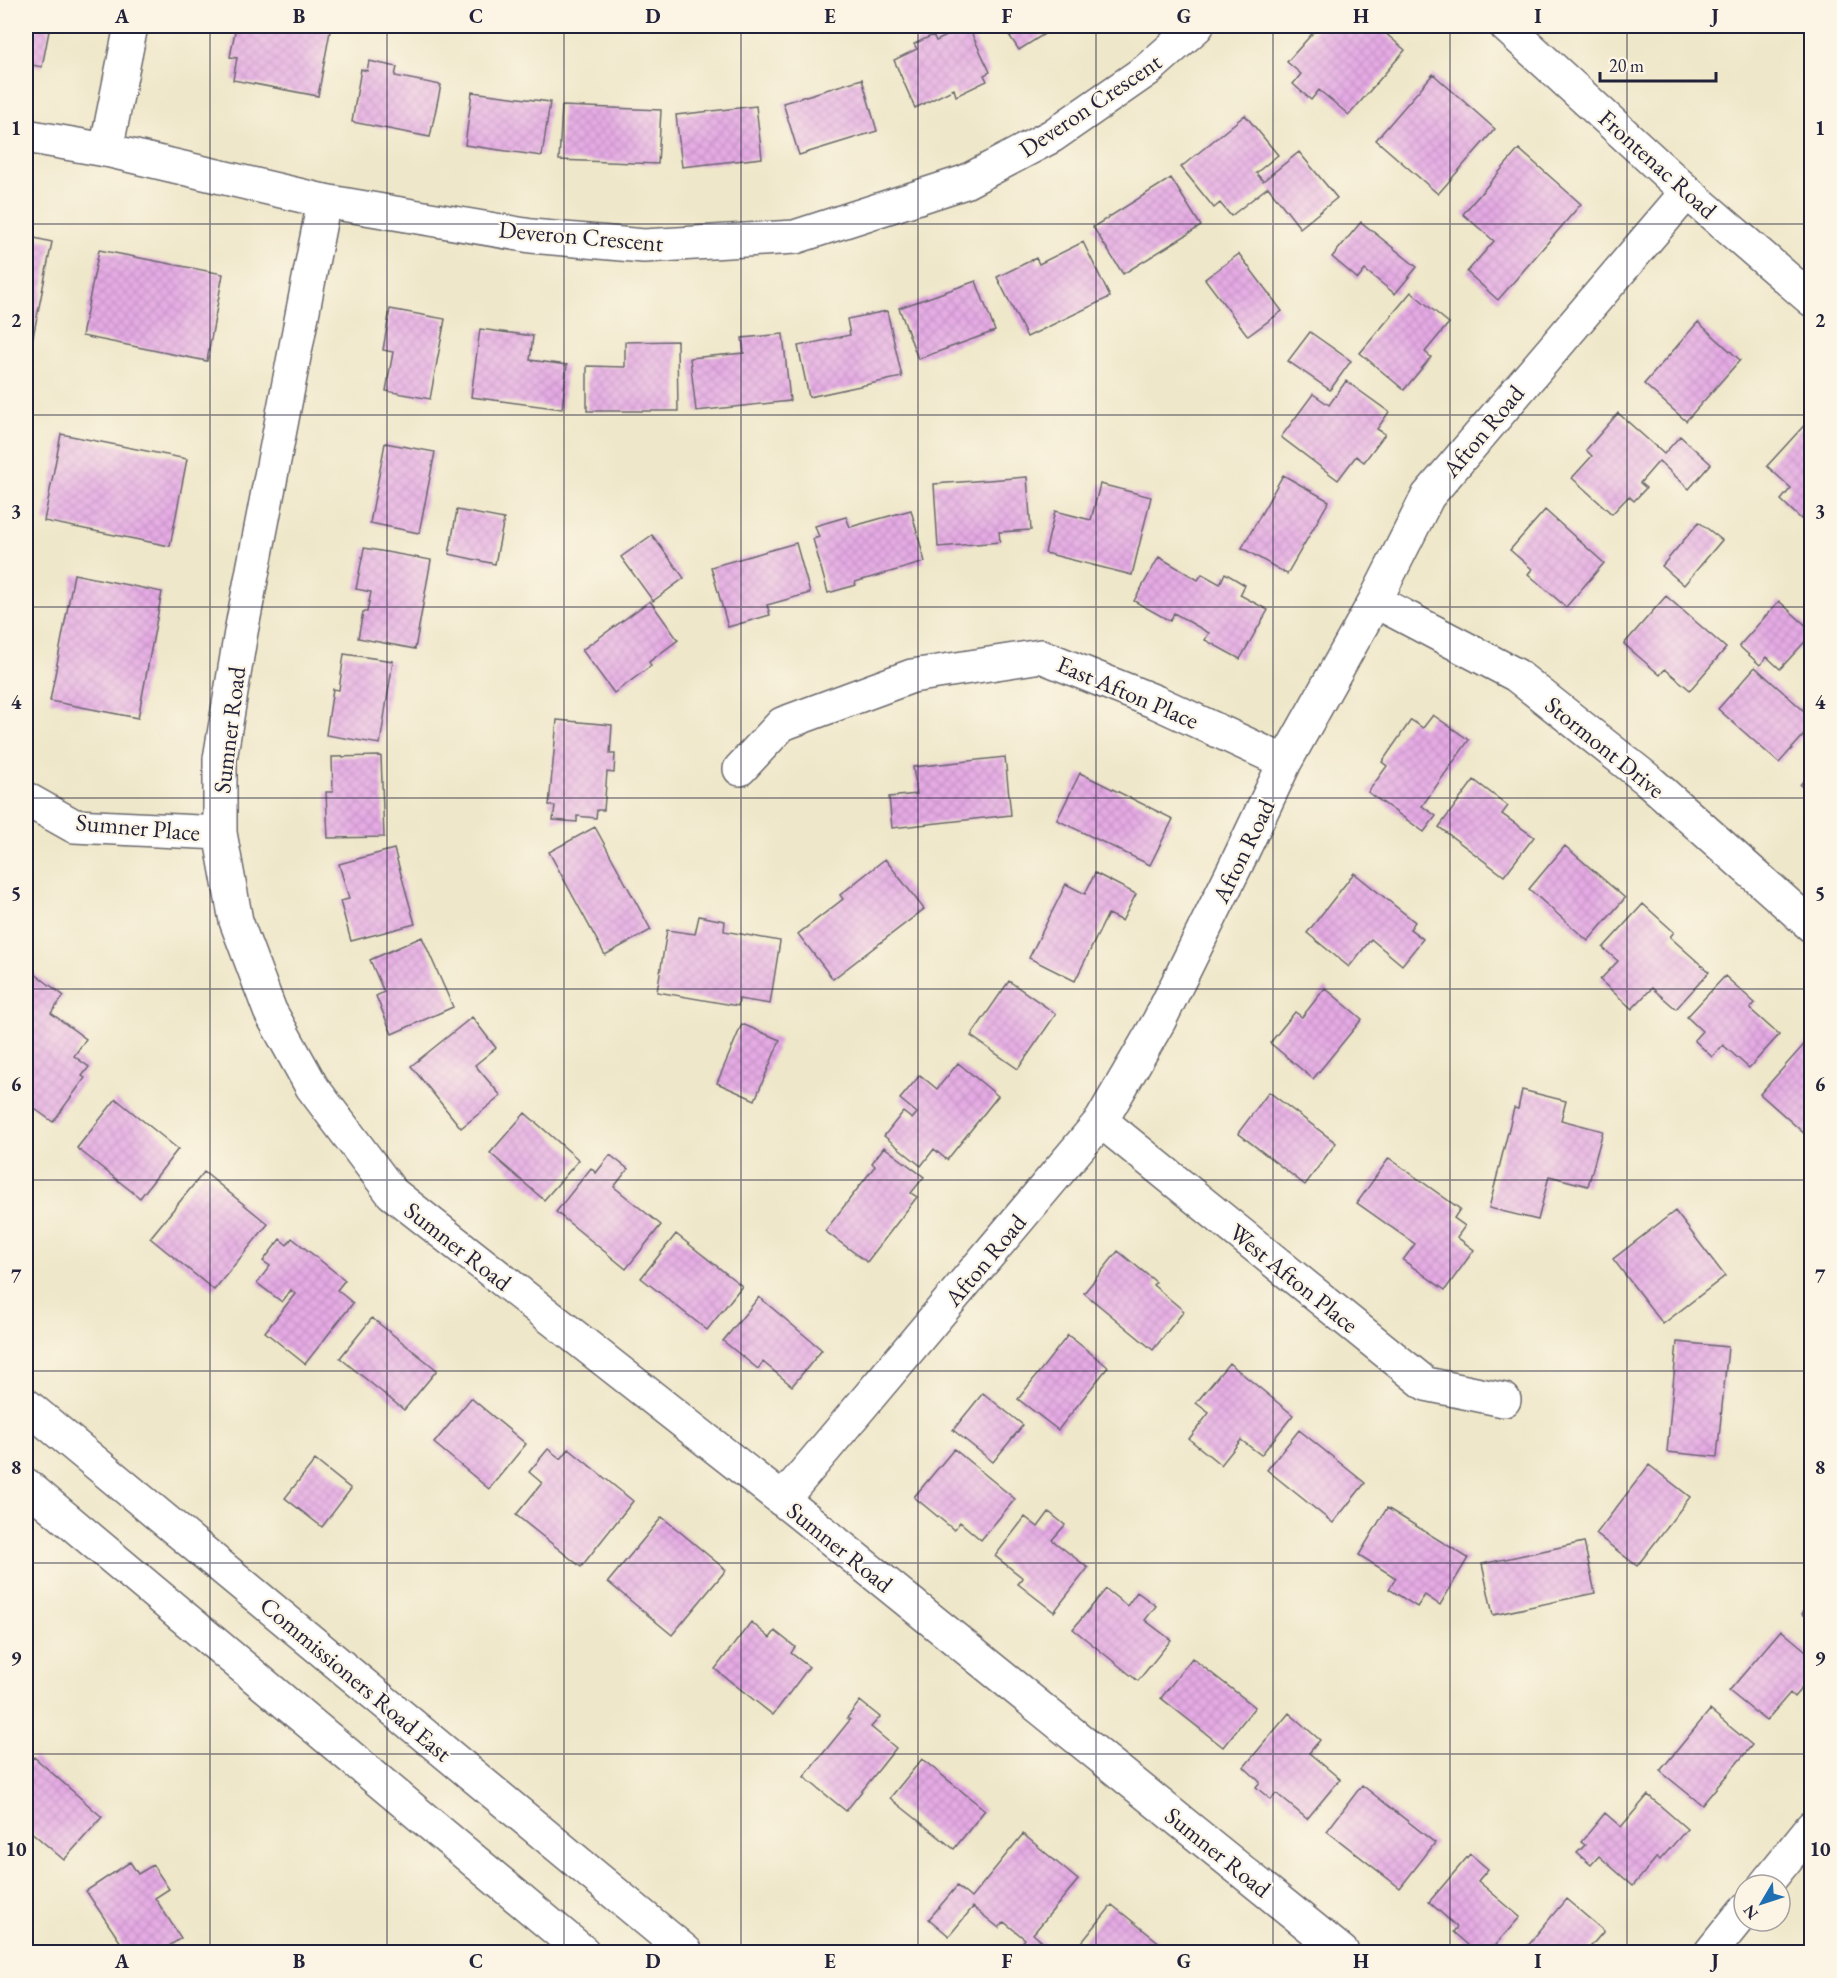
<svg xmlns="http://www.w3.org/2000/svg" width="1837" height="1978" font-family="'EB Garamond',serif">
<defs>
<pattern id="building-cross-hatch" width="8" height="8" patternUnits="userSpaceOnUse" patternTransform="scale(1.5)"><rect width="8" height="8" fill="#e5aae4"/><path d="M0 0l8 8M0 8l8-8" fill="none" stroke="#c492c4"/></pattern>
</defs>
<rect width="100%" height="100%" fill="#fcf5e5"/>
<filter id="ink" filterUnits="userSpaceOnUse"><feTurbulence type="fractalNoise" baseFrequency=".0167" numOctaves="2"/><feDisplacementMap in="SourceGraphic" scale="12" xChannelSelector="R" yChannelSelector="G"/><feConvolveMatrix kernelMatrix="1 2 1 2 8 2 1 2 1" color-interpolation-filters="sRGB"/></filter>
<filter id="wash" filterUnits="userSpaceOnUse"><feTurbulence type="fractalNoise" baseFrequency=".008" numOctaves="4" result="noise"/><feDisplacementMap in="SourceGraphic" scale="24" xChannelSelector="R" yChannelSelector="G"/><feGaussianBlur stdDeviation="1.35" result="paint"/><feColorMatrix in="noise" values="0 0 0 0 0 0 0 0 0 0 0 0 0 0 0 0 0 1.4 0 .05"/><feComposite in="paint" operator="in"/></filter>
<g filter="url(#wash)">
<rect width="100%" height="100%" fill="#efe7c9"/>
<g id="blocks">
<path fill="url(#building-cross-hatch)" d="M26,26H50L42,67L26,64Z
M236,26H331L318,96L233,80L237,58L230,57Z
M968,26L990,72L984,75L987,81L956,96L954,89L915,108L894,60L917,49L914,44L933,35L936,41Z
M1003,26H1057L1019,50Z
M1319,26H1377L1405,50L1349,115L1319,90L1311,100L1293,84L1301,74L1287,62Z
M369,61L397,67L395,76L441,85L430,137L352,122L361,69L367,71Z
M1433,74L1495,129L1438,194L1376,140Z
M862,79L877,131L799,155L783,103Z
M472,92L550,102L542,156L465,145Z
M562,106L661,110L658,164L559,160Z
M756,106L762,158L682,167L676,115Z
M1245,115L1278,155L1256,173L1263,181L1299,152L1337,198L1300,228L1268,187L1231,216L1220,203L1214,208L1181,167Z
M1519,149L1581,204L1498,300L1467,272L1494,241L1463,214Z
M1171,178L1201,226L1123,274L1093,227Z
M1361,222L1417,267L1395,294L1365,270L1358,279L1332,257Z
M26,236L52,242L27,367L26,366Z
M1083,242L1110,297L1027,337L997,277L1036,258L1039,264Z
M99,250L223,274L207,361L82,336Z
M1239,254L1282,311L1248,336L1205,279Z
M976,281L995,331L918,359L899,308Z
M1411,292L1449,323L1425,352L1431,357L1404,390L1360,353Z
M390,309L445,319L430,399L386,391L393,352L383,350Z
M887,311L902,377L809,397L798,346L850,335L847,319Z
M1698,322L1740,360L1686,421L1644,384Z
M480,329L533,336L530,360L567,365L562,409L471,397Z
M1310,332L1351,361L1330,390L1288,361Z
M783,334L790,401L696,411L690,358L744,353L742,338Z
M677,341L678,411H587V366L625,367V342Z
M1346,381L1389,412L1377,429L1385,434L1364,462L1356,456L1338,480L1281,437L1313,394L1329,405Z
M1618,413L1664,454L1680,436L1711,464L1689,489L1659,461L1640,483L1646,488L1634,501L1629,496L1612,514L1572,478L1592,456L1586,450Z
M1809,420L1812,423V508L1801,519L1781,500L1791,488L1767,466Z
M61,434L187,459L170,546L44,521Z
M385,443L435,452L419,533L370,523Z
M1283,475L1329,501L1287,574L1242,548Z
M1027,477L1031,530L999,532L1000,542L938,547L934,484Z
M1100,484L1151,497L1132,575L1045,553L1055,511L1091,520Z
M457,510L504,519L495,564L449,554Z
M911,510L925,562L855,582L856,585L828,593L813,539L819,537L815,526L846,517L850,527Z
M1545,510L1604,563L1566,607L1528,574L1532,569L1510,550Z
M1699,522L1722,540L1684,585L1662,566Z
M652,535L684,578L653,601L621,557Z
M796,543L810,593L767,605L770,615L728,627L711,567Z
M364,548L431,560L415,649L358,638L363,612H367L371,592L356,589Z
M1159,557L1198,580L1202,574L1220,584L1225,573L1245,585L1240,595L1268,610L1240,659L1205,640L1209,633L1174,613L1170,621L1134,601Z
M74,574L162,592L138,718L50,701Z
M1666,596L1726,648L1690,690L1665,669L1660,675L1624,644Z
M650,601L678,640L649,662L651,666L614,693L582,650Z
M1779,601L1812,631V634L1780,669L1767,657L1760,665L1739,646Z
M344,654L393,661L380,744L326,735L333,689L339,690Z
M1755,667L1812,718V726L1779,763L1718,709Z
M1433,715L1469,740L1422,806L1436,816L1424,832L1368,792L1387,766L1382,762L1411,720L1423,728Z
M557,720L612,725L610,754H615L614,773L607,772L604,810H597L596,818L577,816V822L553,820L555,806L549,805Z
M381,756L384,837L328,838L326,792H333L332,757Z
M1005,757L1011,815L892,828L889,797L917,794L913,767Z
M1812,771V796L1800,785Z
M1080,773L1173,819L1150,865L1057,820Z
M1474,780L1508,806L1502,814L1534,837L1504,876L1439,827Z
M595,827L651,930L605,955L549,852Z
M1565,846L1625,898L1588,941L1529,889Z
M394,849L415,924L351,941L340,901L349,899L339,864Z
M885,859L924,909L833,979L798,934L843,899L840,895Z
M1095,873L1136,894L1122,921L1108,914L1075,981L1029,958L1066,884L1085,894Z
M1354,873L1415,922L1410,929L1423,939L1402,965L1371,939L1349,967L1307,933Z
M1643,904L1674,932L1670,937L1709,972L1676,1009L1652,988L1632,1009L1600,980L1618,961L1603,948Z
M699,916L725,921L724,931L780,941L770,1004L739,999L738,1006L657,992L667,930L695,934Z
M422,937L453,1007L392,1034L376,996L384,992L370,960Z
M26,967L64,996L51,1013L86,1039L74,1056L89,1067L82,1076L85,1078L53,1122L28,1104L26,1108V1035L30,1029L26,1026Z
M1725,976L1755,1003L1750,1009L1779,1035L1749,1068L1723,1045L1712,1057L1694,1040L1702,1031L1687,1017Z
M1009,981L1056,1014L1018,1069L971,1036Z
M1325,988L1362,1019L1313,1079L1270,1043L1295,1012L1302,1017Z
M472,1017L496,1048L475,1065L501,1096L461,1128L411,1066Z
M742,1024L780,1040L755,1100L717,1083Z
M1809,1039L1812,1042V1131L1807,1136L1760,1094Z
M958,1063L998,1096L947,1160L934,1149L921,1166L884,1136L903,1112L912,1119L917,1113L900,1099L920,1075L937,1089Z
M1522,1090L1566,1101L1561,1120L1603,1131L1588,1186L1549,1176L1538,1220L1489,1208L1514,1108L1518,1109Z
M1269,1092L1336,1143L1305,1185L1238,1133Z
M116,1099L178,1149L140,1198L77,1148Z
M525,1113L579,1160L544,1200L490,1153Z
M884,1147L924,1177L911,1193L917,1197L867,1262L825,1231L875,1166L872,1163Z
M610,1155L628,1169L614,1187L661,1225L626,1269L556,1212L591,1168L596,1173Z
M1389,1158L1460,1209L1454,1218L1465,1226L1457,1237L1474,1250L1445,1290L1403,1260L1415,1244L1357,1203Z
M204,1172L268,1224L214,1290L150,1238Z
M1675,1211L1725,1276L1663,1324L1613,1259Z
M676,1234L742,1286L707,1330L641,1278Z
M292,1238L345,1280L337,1290L353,1303L305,1364L265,1332L295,1294L291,1290L282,1302L257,1283L270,1266L263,1261L280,1239L287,1245Z
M1118,1251L1156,1282L1153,1285L1184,1311L1153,1350L1084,1293Z
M759,1297L822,1350L792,1386L763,1362L758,1369L723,1341Z
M372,1318L437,1370L404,1410L340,1358Z
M1068,1335L1108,1367L1058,1430L1018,1399Z
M1677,1342L1728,1347L1717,1457L1667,1452Z
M1229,1363L1293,1415L1261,1455L1241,1440L1221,1465L1189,1439L1209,1413L1196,1403Z
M983,1393L1023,1425L993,1462L953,1430Z
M471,1398L526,1444L489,1489L434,1443Z
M1299,1430L1365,1483L1333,1523L1267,1470Z
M548,1449L561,1459L569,1449L633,1501L581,1567L516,1515L542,1483L529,1472Z
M954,1449L1015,1499L981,1540L960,1522L954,1530L914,1497Z
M315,1460L351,1489L322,1527L285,1498Z
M1649,1465L1690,1497L1637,1566L1596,1534Z
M1387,1508L1468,1558L1440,1605L1425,1595L1417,1607L1389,1589L1396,1578L1359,1555Z
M1049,1512L1065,1525L1052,1540L1088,1568L1054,1612L1018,1584L1023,1578L995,1556L1025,1517L1038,1527Z
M662,1517L726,1570L672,1635L608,1582Z
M1584,1542L1595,1593L1493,1615L1482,1564Z
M1106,1589L1127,1606L1137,1592L1156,1606L1145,1620L1171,1640L1138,1681L1073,1629Z
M1812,1598V1619L1802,1614Z
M751,1622L770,1638L775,1631L795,1647L791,1653L809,1667L773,1715L715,1669Z
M1781,1630L1812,1656V1676L1794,1697L1790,1693L1766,1721L1729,1691Z
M1192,1658L1255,1707L1223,1747L1161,1698Z
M860,1701L880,1717L871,1727L896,1748L846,1811L804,1777L850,1720L847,1718Z
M1710,1710L1752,1745L1702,1805L1660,1771Z
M1289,1713L1320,1740L1309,1753L1340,1779L1307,1819L1276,1793L1271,1800L1256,1787L1260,1782L1244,1767Z
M34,1757L102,1817L64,1860L29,1830L26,1834V1767Z
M922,1759L985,1810L954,1849L890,1798Z
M1362,1785L1435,1843L1400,1888L1327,1831Z
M1648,1795L1687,1829L1660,1860L1657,1857L1633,1886L1599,1856L1591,1865L1577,1853L1585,1845L1581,1842L1605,1813L1621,1827Z
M1023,1834L1078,1880L1033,1934L1050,1948L1046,1952H1015L1025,1939L1004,1922L999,1928L973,1907L949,1936L929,1919L957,1886L971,1898Z
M1470,1854L1488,1869L1478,1881L1520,1917L1489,1952H1476L1453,1932L1457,1927L1429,1902Z
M130,1862L138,1874L153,1865L169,1889L155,1898L181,1938L160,1952H127L86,1891Z
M1566,1899L1604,1931L1586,1952H1522Z
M1112,1905L1171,1952H1074Z"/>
</g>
</g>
<g filter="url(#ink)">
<use href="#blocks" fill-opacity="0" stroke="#6a676d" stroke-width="1.5"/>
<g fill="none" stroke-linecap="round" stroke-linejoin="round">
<g stroke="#6a676d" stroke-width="36">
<path id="street" d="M106,150L131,26
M324,201L241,632L220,759V833L236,921L270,1011L312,1087L392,1193L798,1512L1342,1952
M1375,601L1516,675L1647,779L1812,926
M740,769L782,724L912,676L1041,656L1156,702L1285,762
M26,799L74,826L220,833
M1101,1121L1426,1384L1504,1400
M782,1500L1101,1121L1159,1021L1239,859L1285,762L1375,601L1428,496L1687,192
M1765,1885L1812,1827
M1711,1952L1744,1911"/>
</g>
<g stroke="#6a676d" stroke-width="36">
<path id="secondary" d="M1506,26L1687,192L1812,300
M26,136L106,150L324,201L531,236L644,246L795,237L965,182L1052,136L1147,70L1197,26
M26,1405L686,1952
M26,1485L583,1952"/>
</g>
<use href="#street" stroke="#fff" stroke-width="33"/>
<use href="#secondary" stroke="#fff" stroke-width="33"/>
</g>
</g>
<path fill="none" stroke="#22223b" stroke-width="1.5" stroke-opacity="0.55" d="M210,26V1952M387,26V1952M564,26V1952M741,26V1952M918,26V1952M1096,26V1952M1273,26V1952M1450,26V1952M1627,26V1952M26,224H1812M26,415H1812M26,607H1812M26,798H1812M26,989H1812M26,1180H1812M26,1371H1812M26,1563H1812M26,1754H1812"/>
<g text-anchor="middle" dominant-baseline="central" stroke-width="4.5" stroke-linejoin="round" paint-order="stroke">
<g font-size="24" fill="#22223b" stroke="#fcf5e5">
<text transform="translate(1090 105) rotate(-34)">Deveron Crescent</text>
<text transform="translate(1658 164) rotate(42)">Frontenac Road</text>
<text transform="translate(581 236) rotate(5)">Deveron Crescent</text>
<text transform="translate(1483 431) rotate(-50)">Afton Road</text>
<text transform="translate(1128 692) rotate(23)">East Afton Place</text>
<text transform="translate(229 730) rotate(-83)">Sumner Road</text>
<text transform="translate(1605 747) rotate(39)">Stormont Drive</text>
<text transform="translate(138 827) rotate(5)">Sumner Place</text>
<text transform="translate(1243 851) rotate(-64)">Afton Road</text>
<text transform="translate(458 1246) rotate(38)">Sumner Road</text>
<text transform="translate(985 1260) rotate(-50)">Afton Road</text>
<text transform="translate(1294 1278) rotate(39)">West Afton Place</text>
<text transform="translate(840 1547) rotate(39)">Sumner Road</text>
<text transform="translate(356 1679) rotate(40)">Commissioners Road East</text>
<text transform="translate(1218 1852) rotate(39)">Sumner Road</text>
</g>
</g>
<rect width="1837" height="1978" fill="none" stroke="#fcf5e5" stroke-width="66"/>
<g transform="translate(1762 1903) rotate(231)"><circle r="28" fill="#fcf5e5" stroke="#a5a1a1" stroke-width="1.5"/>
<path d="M0-4.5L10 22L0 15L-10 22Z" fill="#1f6fb2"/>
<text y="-9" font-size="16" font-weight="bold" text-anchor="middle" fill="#22223b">N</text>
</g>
<path d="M1600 72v9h116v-9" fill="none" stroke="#22223b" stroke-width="3"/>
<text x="1609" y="72" font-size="18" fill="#22223b" stroke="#fcf5e5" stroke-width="4.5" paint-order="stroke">20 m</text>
<rect x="33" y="33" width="1771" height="1912" fill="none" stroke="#22223b" stroke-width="2"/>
<g font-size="20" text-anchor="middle" font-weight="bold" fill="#22223b">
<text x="122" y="23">A</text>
<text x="299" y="23">B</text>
<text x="476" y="23">C</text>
<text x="653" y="23">D</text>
<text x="830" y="23">E</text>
<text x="1007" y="23">F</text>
<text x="1184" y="23">G</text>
<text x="1361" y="23">H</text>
<text x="1538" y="23">I</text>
<text x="1715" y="23">J</text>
<text x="16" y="135">1</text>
<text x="1820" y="135">1</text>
<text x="16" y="327">2</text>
<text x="1820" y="327">2</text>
<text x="16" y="518">3</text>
<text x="1820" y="518">3</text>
<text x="16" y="709">4</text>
<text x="1820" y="709">4</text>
<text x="16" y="900">5</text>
<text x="1820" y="900">5</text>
<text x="16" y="1091">6</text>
<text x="1820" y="1091">6</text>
<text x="16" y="1283">7</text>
<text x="1820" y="1283">7</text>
<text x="16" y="1474">8</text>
<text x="1820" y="1474">8</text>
<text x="16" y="1665">9</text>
<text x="1820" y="1665">9</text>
<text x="16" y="1856">10</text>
<text x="1820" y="1856">10</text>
<text x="122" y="1968">A</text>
<text x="299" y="1968">B</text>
<text x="476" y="1968">C</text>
<text x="653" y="1968">D</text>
<text x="830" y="1968">E</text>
<text x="1007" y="1968">F</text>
<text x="1184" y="1968">G</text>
<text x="1361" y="1968">H</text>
<text x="1538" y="1968">I</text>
<text x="1715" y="1968">J</text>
</g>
</svg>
